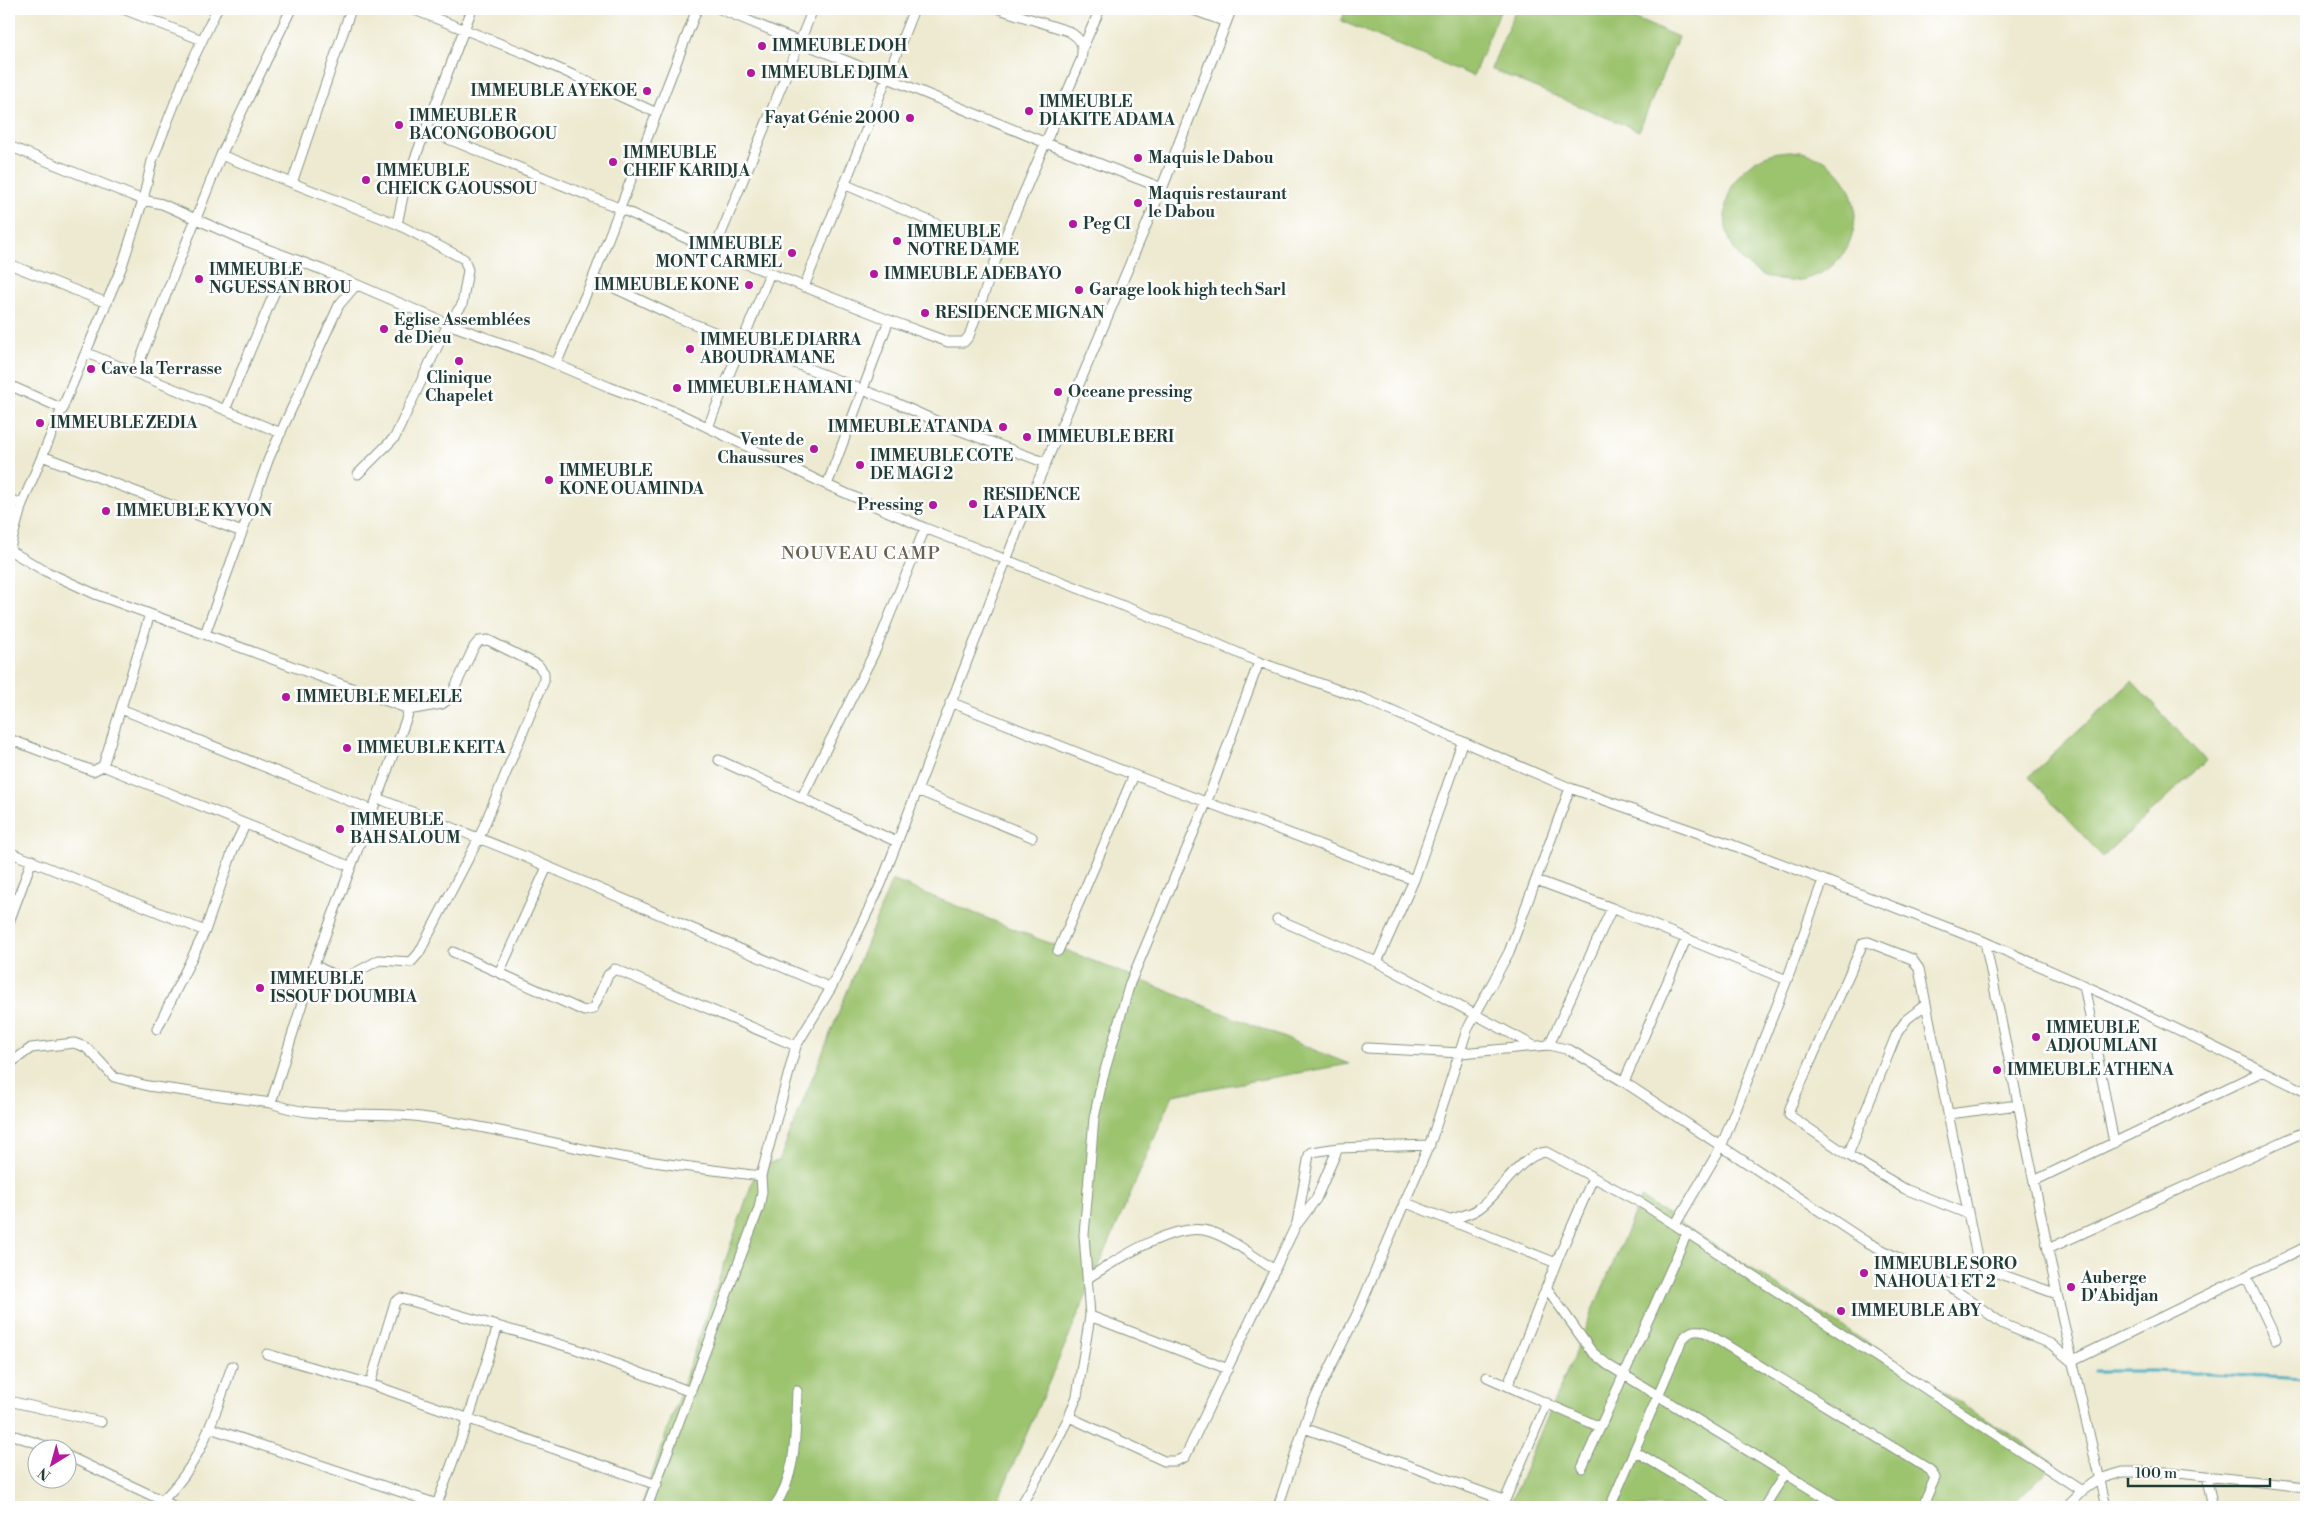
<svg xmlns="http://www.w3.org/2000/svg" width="2315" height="1516" font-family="'Libre Bodoni',serif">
<rect width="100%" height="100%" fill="#fff"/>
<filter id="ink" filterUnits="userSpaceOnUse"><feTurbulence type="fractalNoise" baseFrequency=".02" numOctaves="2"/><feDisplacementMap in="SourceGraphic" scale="10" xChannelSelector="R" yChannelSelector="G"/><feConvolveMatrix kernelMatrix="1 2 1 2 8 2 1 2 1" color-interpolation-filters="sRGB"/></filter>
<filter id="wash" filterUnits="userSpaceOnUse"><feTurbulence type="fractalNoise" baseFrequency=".0096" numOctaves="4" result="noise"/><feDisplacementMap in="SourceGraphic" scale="20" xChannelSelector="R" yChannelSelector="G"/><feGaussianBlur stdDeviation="1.12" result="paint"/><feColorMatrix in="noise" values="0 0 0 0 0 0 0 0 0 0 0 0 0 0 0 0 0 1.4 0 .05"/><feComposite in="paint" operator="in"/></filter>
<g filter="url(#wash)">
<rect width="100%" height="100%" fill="#eeead1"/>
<path fill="#9cc36e" stroke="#5e8051" d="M1347,9H1501L1473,76L1341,21Z
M1516,9H1612L1678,37L1639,131L1491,69Z
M1725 216a65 65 0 1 1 130 0a65 65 0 1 1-130 0Z
M2132,681L2206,761L2103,857L2029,777Z
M892,880L1349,1064L1173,1095L995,1507H641L758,1165L779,1161Z
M1641,1198L2052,1461L2043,1475L2011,1507H1509Z"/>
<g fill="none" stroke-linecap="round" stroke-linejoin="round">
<path stroke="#41abc0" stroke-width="3" d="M2095,1371H2154L2306,1379"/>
</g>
</g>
<g filter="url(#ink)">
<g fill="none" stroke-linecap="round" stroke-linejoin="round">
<g stroke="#869482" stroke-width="11">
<path id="minor" d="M123,9L202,40
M412,9L524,53L657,113
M1191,9L1226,22
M1083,47L1100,9
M426,130L619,208L714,251L889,320L948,342H964L969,336L999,251L1081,60C1084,45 1082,39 1068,31L999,9
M9,146L143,200L152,161L187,72L217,9
M221,155L397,224
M292,183L351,9
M844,184L999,251
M714,251L813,9
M9,264L107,303
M593,278L676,317L894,402L943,424L1046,463
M804,287L914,9
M87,353L281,433
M556,364L593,278L697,9
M135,373L221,155L291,9
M9,385L63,409
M225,410L289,258
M708,427L770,273
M42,456L242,532
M358,474L395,437L448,324L462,305L468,270L464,259L397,224L406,182L472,9
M827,485L925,528L1192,633L1259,662L1364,699L1570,788L1730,844L1985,942L2115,999L2306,1092
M9,499L22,504
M9,550L45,571L95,594L406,708L408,714L377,798
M9,551L22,504L122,266L143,200L162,204L243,240L323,270L448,324L532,354L609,387L678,413L827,485L889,320
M205,634L269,458L339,305L356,285
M950,702L1134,775L1414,880
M121,709L372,810
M9,739L93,771L103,766L150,614
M719,760L897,842
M103,766L349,866
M917,790L1032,837
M802,797L876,649L925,528
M9,852L205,931
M1536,880L1612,908L1787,980
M1277,919L1377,962L1534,1046
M9,922L32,860
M1985,942L2057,1294L2106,1507
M1058,951L1134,775
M453,952L584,1011L593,1009L608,975L615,969L796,1046
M1377,962L1414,880L1462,743
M314,965L334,975H351L379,960L411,962L419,953L479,838L544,681V673L538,665L488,640L479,641L474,647L450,698L442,704L408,710
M499,973L547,867
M2084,985L2114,1143
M157,1029L205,931L233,850L245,825
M1549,1045L1612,908
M1367,1048L1461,1053L1549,1045L1570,1050L1624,1082L1865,1241L1941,1280L2003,1324L2051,1344L2071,1361
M9,1061L12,1062L31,1048L74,1043L85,1047L94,1055L114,1077L148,1086L271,1103C317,1121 372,1110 421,1117C488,1126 555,1144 622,1157C668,1165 715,1170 761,1176
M1624,1082L1686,939
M271,1103L314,965L377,798L516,853L831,988
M1949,1114L2018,1105
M1848,1155L1897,1033L1907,1019L1925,1005
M2034,1181L2263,1071
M1404,1202L1556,1263
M1968,1214L1905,1189L1848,1155L1789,1115L1790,1108L1863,943L1868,942L1912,959L1919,969L1978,1262L1986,1269L2057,1294
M1448,1220C1457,1217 1470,1215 1478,1209C1500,1195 1519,1155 1546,1152L1643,1204L2082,1491
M1298,1223L1316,1199L1338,1148
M1675,1225L1721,1147L1787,980L1823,880
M2048,1249L2306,1131
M2246,1276L2276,1339
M1088,1278C1117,1260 1177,1219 1211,1232C1234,1240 1254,1257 1275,1270
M1546,1287L1592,1352L1608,1365L1840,1507
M1090,1316L1228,1369
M267,1354L370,1384L657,1485
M2071,1361L2306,1247
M1487,1377L1600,1427
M370,1384L395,1302L401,1298L576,1349L691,1392
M1508,1385L1556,1263L1593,1178
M9,1401L101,1422
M1069,1417L1164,1461H1176L1185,1457L1297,1223L1309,1155L1312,1152L1338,1148L1430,1145
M210,1428L437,1504
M1304,1428L1504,1500
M9,1434L52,1448
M1635,1451L1728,1507
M68,1456L176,1507
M1582,1468L1687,1233
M2206,1476L2213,1507
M154,1507C199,1472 213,1419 232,1366
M436,1507L468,1420L498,1326
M647,1507L759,1208L762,1192L761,1176L796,1046L831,988L881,884L1020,524L1162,188L1046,143L720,9
M774,1507C798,1474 795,1430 797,1391
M1020,1507L1043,1468L1069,1417L1077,1396L1090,1316L1084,1235L1094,1118L1103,1077L1130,983L1207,801L1259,662
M1278,1507L1311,1406L1357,1314L1432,1138L1467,1030L1509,952L1570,788
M1502,1507L1547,1403
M1610,1507L1682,1340C1689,1331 1694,1329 1705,1332L1930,1470L1935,1478L1922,1507
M1764,1507L1785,1474
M2066,1507L2082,1491L2099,1479L2123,1472H2169L2306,1487"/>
</g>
<g stroke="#869482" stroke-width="12">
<path id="tertiary" d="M1162,188L1231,9"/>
</g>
<use href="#minor" stroke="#fff" stroke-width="9"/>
<use href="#tertiary" stroke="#fff" stroke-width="10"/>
</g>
</g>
<g fill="#b5179e" stroke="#fff" stroke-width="2">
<circle cx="762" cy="46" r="5"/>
<circle cx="751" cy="73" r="5"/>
<circle cx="647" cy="91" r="5"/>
<circle cx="1029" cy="111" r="5"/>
<circle cx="910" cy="118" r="5"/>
<circle cx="399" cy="125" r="5"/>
<circle cx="1138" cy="158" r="5"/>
<circle cx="613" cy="162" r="5"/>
<circle cx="366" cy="180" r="5"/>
<circle cx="1138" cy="203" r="5"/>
<circle cx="1073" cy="224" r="5"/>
<circle cx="897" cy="241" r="5"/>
<circle cx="792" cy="253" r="5"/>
<circle cx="874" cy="274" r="5"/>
<circle cx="199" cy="279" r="5"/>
<circle cx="749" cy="285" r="5"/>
<circle cx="1079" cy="290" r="5"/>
<circle cx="925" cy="313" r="5"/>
<circle cx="384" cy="329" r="5"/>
<circle cx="690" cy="349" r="5"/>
<circle cx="459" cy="361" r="5"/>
<circle cx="91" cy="369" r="5"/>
<circle cx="677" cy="388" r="5"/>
<circle cx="1058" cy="392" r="5"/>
<circle cx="40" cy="423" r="5"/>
<circle cx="1003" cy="427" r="5"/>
<circle cx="1027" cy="437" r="5"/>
<circle cx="814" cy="449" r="5"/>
<circle cx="860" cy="465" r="5"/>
<circle cx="549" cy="480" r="5"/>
<circle cx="973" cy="504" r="5"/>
<circle cx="933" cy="505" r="5"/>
<circle cx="106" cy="511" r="5"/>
<circle cx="286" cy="697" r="5"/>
<circle cx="347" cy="748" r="5"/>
<circle cx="340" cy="829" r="5"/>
<circle cx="260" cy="988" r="5"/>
<circle cx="2036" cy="1037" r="5"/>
<circle cx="1997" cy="1070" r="5"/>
<circle cx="1864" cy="1273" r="5"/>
<circle cx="2071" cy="1287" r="5"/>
<circle cx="1841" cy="1311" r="5"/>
</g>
<g text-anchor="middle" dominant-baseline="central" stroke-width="5" stroke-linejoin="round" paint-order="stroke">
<g font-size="16" font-weight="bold" fill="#1f3d34" stroke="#fff" text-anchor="start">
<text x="772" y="46">IMMEUBLE DOH</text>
<text x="761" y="73">IMMEUBLE DJIMA</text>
<text x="637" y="91" text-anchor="end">IMMEUBLE AYEKOE</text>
<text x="1039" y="102">IMMEUBLE<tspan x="1039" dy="18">DIAKITE ADAMA</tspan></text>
<text x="409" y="116">IMMEUBLE R<tspan x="409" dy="18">BACONGOBOGOU</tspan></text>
<text x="900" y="118" text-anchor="end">Fayat Génie 2000</text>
<text x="623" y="153">IMMEUBLE<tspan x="623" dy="18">CHEIF KARIDJA</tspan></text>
<text x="1148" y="158">Maquis le Dabou</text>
<text x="376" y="171">IMMEUBLE<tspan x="376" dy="18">CHEICK GAOUSSOU</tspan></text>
<text x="1148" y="194">Maquis restaurant<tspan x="1148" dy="18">le Dabou</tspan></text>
<text x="1083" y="224">Peg CI</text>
<text x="907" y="232">IMMEUBLE<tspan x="907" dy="18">NOTRE DAME</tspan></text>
<text x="782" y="244" text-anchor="end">IMMEUBLE<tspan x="782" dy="18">MONT CARMEL</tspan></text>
<text x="209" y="270">IMMEUBLE<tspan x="209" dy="18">NGUESSAN BROU</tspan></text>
<text x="884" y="274">IMMEUBLE ADEBAYO</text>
<text x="739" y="285" text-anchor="end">IMMEUBLE KONE</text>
<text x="1089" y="290">Garage look high tech Sarl</text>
<text x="935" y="313">RESIDENCE MIGNAN</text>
<text x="394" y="320">Eglise Assemblées<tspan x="394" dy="18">de Dieu</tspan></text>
<text x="700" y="340">IMMEUBLE DIARRA<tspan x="700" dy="18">ABOUDRAMANE</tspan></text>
<text x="101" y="369">Cave la Terrasse</text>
<text x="459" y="378" text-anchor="middle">Clinique<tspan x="459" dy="18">Chapelet</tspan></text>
<text x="687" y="388">IMMEUBLE HAMANI</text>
<text x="1068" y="392">Oceane pressing</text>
<text x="50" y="423">IMMEUBLE ZEDIA</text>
<text x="993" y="427" text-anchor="end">IMMEUBLE ATANDA</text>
<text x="1037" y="437">IMMEUBLE BERI</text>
<text x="804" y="440" text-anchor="end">Vente de<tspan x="804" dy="18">Chaussures</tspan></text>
<text x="870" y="456">IMMEUBLE COTE<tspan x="870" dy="18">DE MAGI 2</tspan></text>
<text x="559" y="471">IMMEUBLE<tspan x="559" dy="18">KONE OUAMINDA</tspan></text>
<text x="983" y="495">RESIDENCE<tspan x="983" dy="18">LA PAIX</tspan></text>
<text x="923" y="505" text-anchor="end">Pressing</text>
<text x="116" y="511">IMMEUBLE KYVON</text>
<text x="296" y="697">IMMEUBLE MELELE</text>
<text x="357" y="748">IMMEUBLE KEITA</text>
<text x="350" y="820">IMMEUBLE<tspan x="350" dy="18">BAH SALOUM</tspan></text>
<text x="270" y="979">IMMEUBLE<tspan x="270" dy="18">ISSOUF DOUMBIA</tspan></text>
<text x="2046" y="1028">IMMEUBLE<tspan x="2046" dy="18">ADJOUMLANI</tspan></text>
<text x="2007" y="1070">IMMEUBLE ATHENA</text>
<text x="1874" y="1264">IMMEUBLE SORO<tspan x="1874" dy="18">NAHOUA 1 ET 2</tspan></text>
<text x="2081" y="1278">Auberge<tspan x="2081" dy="18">D'Abidjan</tspan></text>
<text x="1851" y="1311">IMMEUBLE ABY</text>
</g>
<g font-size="18" letter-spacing="1" fill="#696152" stroke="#fff">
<text x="861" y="553">NOUVEAU CAMP</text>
</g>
</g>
<rect width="2315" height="1516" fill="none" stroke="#fff" stroke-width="30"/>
<g transform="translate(52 1464) rotate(217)"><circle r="24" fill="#ffffff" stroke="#a5b1ae"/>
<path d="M0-4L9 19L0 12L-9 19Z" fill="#b5179e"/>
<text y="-8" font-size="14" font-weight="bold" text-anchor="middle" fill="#1f3d34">N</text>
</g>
<path d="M2128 1478v8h142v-8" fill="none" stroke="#1f3d34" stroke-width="2.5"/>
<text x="2135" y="1478" font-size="15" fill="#1f3d34" stroke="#ffffff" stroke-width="4" paint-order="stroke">100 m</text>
</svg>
